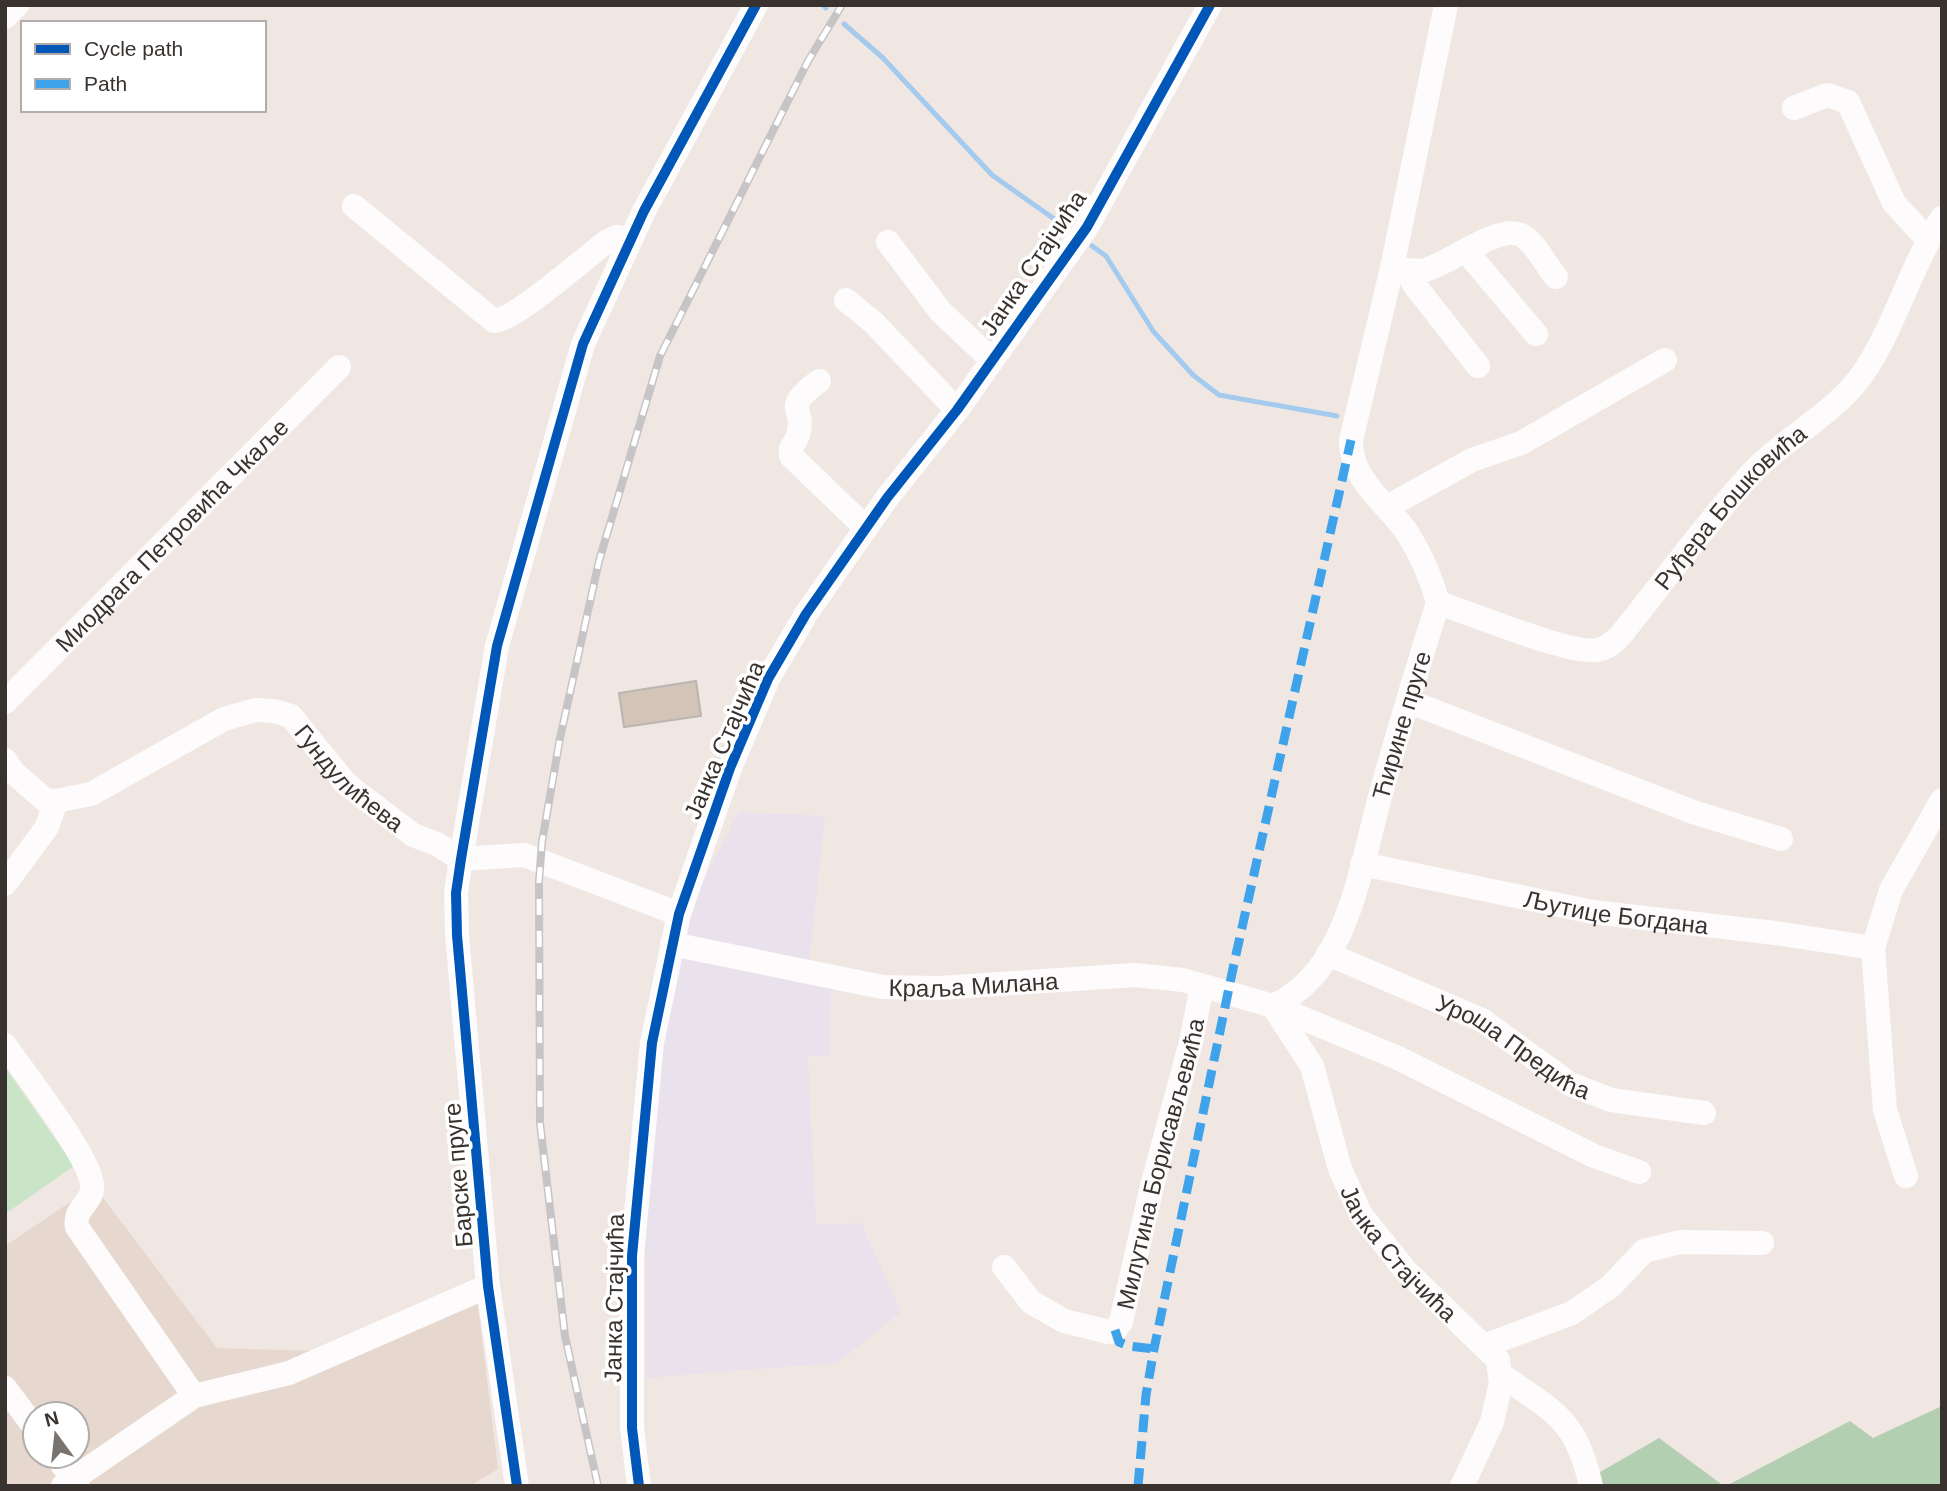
<svg xmlns="http://www.w3.org/2000/svg" width="1947" height="1491" font-family="Helvetica,sans-serif">
<rect width="100%" height="100%" fill="#f0e7e3"/>
<path fill="#e9e1eb" d="M739,812L825,816L809,965L831,972L830,1056H808L816,1225L861,1223L901,1312L837,1363L645,1378V1216L657,1049L695,896Z"/>
<path fill="#e7d8cf" fill-rule="evenodd" d="M94,1186L217,1348L316,1351L477,1298L498,1469L470,1486H5V1246ZM35,1414H77V1456H35Z"/>
<path fill="#cae4c8" d="M5,1067L74,1166L5,1214Z"/>
<path fill="#b3cfb1" d="M1942,1406V1486H1726L1850,1421L1873,1438Z
M1659,1438L1724,1486H1602L1595,1475Z"/>
<g fill="none" stroke-linecap="round" stroke-linejoin="round">
<path stroke="#a4cbee" stroke-width="5" d="M823,5L826,8
M844,24L882,57L992,175L1067,228
M1092,246L1106,256L1153,331L1193,375L1219,395L1337,416"/>
</g>
<path fill="#d2c5b7" stroke="#bbb5b1" stroke-width="2" d="M696,681L701,716L624,727L619,693Z"/>
<g fill="none" stroke-linecap="round" stroke-linejoin="round">
<g stroke="#fdfbfb" stroke-width="24">
<path d="M5,17L17,5"/>
<path d="M1794,108L1827,95L1848,102L1894,203L1928,240"/>
<path d="M354,206L494,321C515,320 585,258 606,242L616,237L631,239"/>
<path d="M888,242L941,312L992,360"/>
<path d="M1466,251L1536,334"/>
<path d="M1392,268C1403,270 1414,272 1425,270C1449,264 1498,224 1521,235C1534,241 1546,265 1556,277"/>
<path d="M1407,270L1413,283L1478,366"/>
<path d="M846,300L874,323L957,410"/>
<path d="M819,381C779,411 807,406 798,435C796,444 789,445 791,456L866,528"/>
<path d="M1387,507L1472,460L1521,443L1665,360"/>
<path id="s1" d="M1438,603C1471,613 1570,655 1597,650C1607,648 1613,643 1620,636C1663,583 1704,525 1751,474C1784,438 1833,415 1862,375C1895,327 1910,267 1942,218"/>
<path d="M1408,701L1693,812L1781,839"/>
<path id="s2" d="M5,702L339,367"/>
<path id="s3" d="M5,760L13,772L45,800L56,801L91,794L224,719L255,710L274,711L291,716L346,784L413,835L437,844L461,859L524,855L679,914"/>
<path id="s4" d="M1362,864L1593,912L1775,933L1873,948"/>
<path d="M5,884L47,827L56,801"/>
<path id="s5" d="M672,944L882,987L938,988L1135,975L1183,980L1273,1006L1398,1058L1594,1156L1639,1172"/>
<path id="s6" d="M1328,954L1482,1020L1570,1084L1611,1100L1704,1113"/>
<path id="s7" d="M1273,1006C1303,992 1324,967 1338,937C1359,892 1368,841 1381,793C1399,729 1418,666 1438,603C1432,580 1421,555 1408,534C1387,502 1350,481 1351,440L1392,268L1446,5"/>
<path id="s8" d="M1273,1006L1312,1066L1340,1169L1361,1215L1406,1271L1498,1360L1501,1383L1492,1422L1462,1486"/>
<path d="M5,1045C25,1074 88,1154 92,1184C95,1202 73,1207 77,1227L194,1396"/>
<path d="M1906,1176L1885,1110L1873,948L1891,890L1942,800"/>
<path id="s9" d="M1004,1267L1031,1302L1064,1321L1109,1332L1115,1330L1121,1322L1152,1186L1191,1042L1202,986"/>
<path d="M1484,1346L1572,1313L1611,1286L1644,1251L1680,1242L1762,1243"/>
<path d="M1500,1374C1553,1412 1576,1417 1591,1486"/>
<path d="M5,1388L35,1428"/>
<path d="M56,1456L78,1486"/>
<path d="M63,1486L194,1396L289,1373L488,1286"/>
<path d="M517,1486L488,1286L457,935L456,893L461,859L497,646L583,344L644,211L756,5"/>
<path d="M639,1486L632,1428V1256L652,1043L679,914L730,768L768,679L806,614L887,498L957,410L1087,227L1210,5"/>
</g>
<g stroke="#c6c4c4" stroke-width="8">
<path id="rail" d="M598,1486L565,1336L540,1123L539,881L542,842L560,738L599,561L660,356L808,61L842,5"/>
</g>
<use href="#rail" stroke="#fff" stroke-width="5" stroke-dasharray="16" stroke-linecap="butt"/>
<path stroke="#3fa3eb" stroke-width="9" stroke-dasharray="18 9" stroke-linecap="butt" d="M1115,1330L1119,1342L1129,1346L1154,1349
M1138,1486L1146,1395L1154,1349L1235,959L1351,440"/>
<g stroke="#fff" stroke-width="15">
<path id="cycleway" d="M517,1486L488,1286L457,935L456,893L461,859L497,646L583,344L644,211L756,5
M639,1486L632,1428V1256L652,1043L679,914L730,768L768,679L806,614L887,498L957,410L1087,227L1210,5"/>
</g>
<use href="#cycleway" stroke="#0057b8" stroke-width="10"/>
</g>
<g text-anchor="middle" dominant-baseline="central" stroke-width="7" stroke-linejoin="round" paint-order="stroke">
<g font-size="24" fill="#393330" stroke="#fff">
<text transform="translate(1033 263) rotate(-56)">Јанка Стајчића</text>
<text stroke="none"><textPath href="#s1" startOffset="364">Руђера Бошковића</textPath></text>
<text stroke="none"><textPath href="#s2" startOffset="236">Миодрага Петровића Чкаље</textPath></text>
<text stroke="none"><textPath href="#s7" startOffset="318">Ћирине пруге</textPath></text>
<text transform="translate(724 740) rotate(-67)">Јанка Стајчића</text>
<text stroke="none"><textPath href="#s3" startOffset="411">Гундулићева</textPath></text>
<text stroke="none"><textPath href="#s4" startOffset="259">Љутице Богдана</textPath></text>
<text stroke="none"><textPath href="#s5" startOffset="306">Краља Милана</textPath></text>
<text stroke="none"><textPath href="#s6" startOffset="208">Уроша Предића</textPath></text>
<text stroke="none"><textPath href="#s9" startOffset="308">Милутина Борисављевића</textPath></text>
<text transform="translate(458 1175) rotate(-95)">Барске пруге</text>
<text stroke="none"><textPath href="#s8" startOffset="282">Јанка Стајчића</textPath></text>
<text transform="translate(614 1298) rotate(-89)">Јанка Стајчића</text>
</g>
</g>
<rect width="1947" height="1491" fill="none" stroke="#393330" stroke-width="14"/>
<rect x="21" y="21" width="245" height="91" fill="#ffffff" stroke="#b0adac" stroke-width="2"/>
<rect x="35" y="44" width="35" height="10" fill="#0057b8" stroke="#b0adac" stroke-width="2"/>
<text x="84" y="56" font-size="21" fill="#393330">Cycle path</text>
<rect x="35" y="79" width="35" height="10" fill="#3fa3eb" stroke="#b0adac" stroke-width="2"/>
<text x="84" y="91" font-size="21" fill="#393330">Path</text>
<g transform="translate(56 1435) rotate(345)"><circle r="33" fill="#ffffff" stroke="#b0adac" stroke-width="2"/>
<path d="M0-5L12 26L0 18L-12 26Z" fill="#79726f"/>
<text y="-10" font-size="19" font-weight="bold" text-anchor="middle" fill="#393330">N</text>
</g>
</svg>
